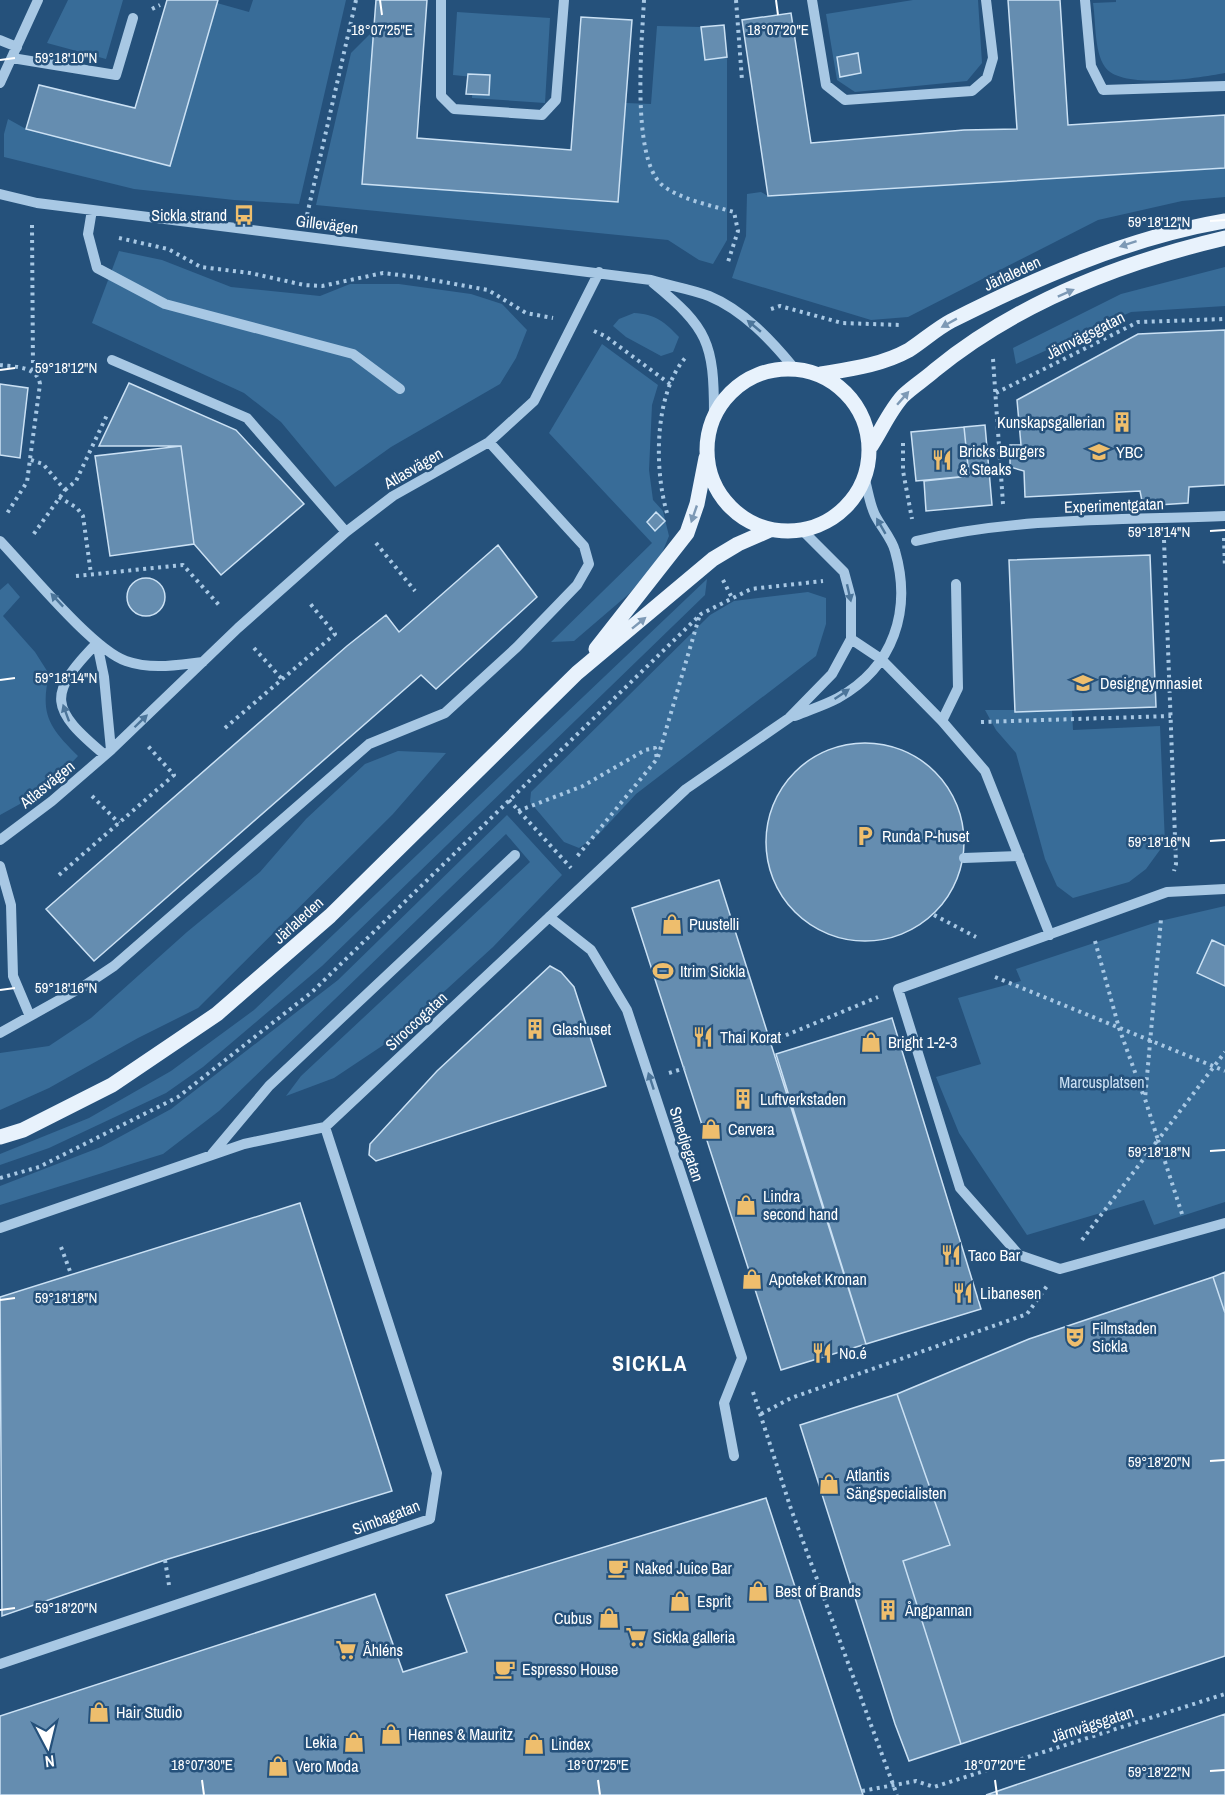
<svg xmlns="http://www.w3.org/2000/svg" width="1225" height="1795" font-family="'Archivo Narrow',sans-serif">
<rect width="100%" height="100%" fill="#25517b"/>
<path fill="#386c98" d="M68,0H123L106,59L47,43Z
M253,0H346L299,204L234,200L134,189L4,157V134L8,119L26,129L170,166L217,3L249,12Z
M913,0H978L982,63L967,81L855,92L837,80L826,14Z
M1116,0H1225V73C1200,78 1120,90 1105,67C1094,51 1096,22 1093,3L1116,2Z
M457,12L550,18L545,103L472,98L473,77L453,75Z
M657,26L701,27L705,59L727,57V240L713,264L699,260L668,240L316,205L351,53L374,30L363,184L618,202L626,103L651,104Z
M1225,168V197L1182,201L1098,220L908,317L871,320L732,278L746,236L747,194L761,192L768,196Z
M119,251L162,260L231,287L320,296L350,284H399L471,294L502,304L527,330L516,358L500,384L391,447L335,487L281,422L244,393L92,323Z
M1225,267V306L1131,312L1016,364L1013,348L1121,294Z
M634,313C655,314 665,322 679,337L673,352L661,356L626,337L613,326L619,319Z
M602,344L658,385L652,405L649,470L653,500L663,511L669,536L660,558L630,593L574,641L551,642L652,543L549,433Z
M707,579L705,595L322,966L203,1067L166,1093L49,1148L0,1165V1154L89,1118L171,1071L254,1010Z
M8,583L20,597L3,616L35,652L49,674C40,715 49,727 78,756L47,789L0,815V590Z
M808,592L826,598V624L816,656L636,794L599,834L579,848L564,842L530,802L531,792L710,615L734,601Z
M985,710H1072L1073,730L1160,726L1165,843L1146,869L1129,882L1073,898L1057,886L1045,859L1016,753L996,730Z
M398,751L446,753L393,814L198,1008L138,1038L49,1088L0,1110V1053L49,1046L91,1018L187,932L260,872L306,819L365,764Z
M507,815L562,875L493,947L391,1040L334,1078L286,1096L301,1076L530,862L506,834L219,1111L163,1154L0,1205V1186L101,1147L171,1109L338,980Z
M1225,906V1202L1154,1225L1144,1200L1027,1235L959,1133L936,1077L981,1064L958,998L1021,981L1016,969L1160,921Z"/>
<path fill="#658db0" stroke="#cbe1f4" stroke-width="1.5" d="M167,0H218L170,166L26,129L39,85L135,108Z
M376,0H427L417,138L571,150L581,17L632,20L618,202L362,184Z
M1008,0H1060L1068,125L1225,115V168L768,196L742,20L791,13L811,143L964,130L1017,129Z
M724,25L727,57L705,60L701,27Z
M858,53L861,73L840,77L837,57Z
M468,74L490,75L489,95L466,94Z
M1225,330V485L1189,487L1188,503L1143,506L1140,491L1025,497L1024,471L1010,467V445H1021L1017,400L1138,334Z
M129,383L236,430L304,504L221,575L194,544L181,446H99Z
M0,384L28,388L20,458L0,455Z
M985,425L992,505L926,511L924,481L969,476L964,427Z
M964,427L969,476L916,481L911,432Z
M181,446L194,544L110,556L95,456Z
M656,512L665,521L655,531L647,522Z
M498,545L537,597L436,689L421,675L94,961L46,909L347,646L386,615L399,632Z
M1150,555L1156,707L1015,712L1009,560Z
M127 597a19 19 0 1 1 38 0a19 19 0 1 1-38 0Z
M766 842a99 99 0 1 1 198 0a99 99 0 1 1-198 0Z
M719,880L866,1344L781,1370L632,908Z
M1212,940L1225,946V986L1197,973Z
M550,966L561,972L574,987L606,1086L376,1161L369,1155L370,1144L437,1071Z
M892,1018L981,1309L866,1344L776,1054Z
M300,1203L392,1491L165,1560L2,1616L0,1297Z
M1225,1272V1313L1213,1277Z
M1213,1277L1225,1313V1656L961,1744L903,1561L950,1545L897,1394L1029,1339Z
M897,1394L950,1545L903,1561L961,1744L909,1761L895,1724L800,1425Z
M766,1498L863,1795H0V1716L375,1594L403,1672L467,1652L446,1595Z
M1225,1714V1795H986Z"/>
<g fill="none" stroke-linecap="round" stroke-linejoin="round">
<path stroke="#a8c8e4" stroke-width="4" stroke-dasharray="3 4.5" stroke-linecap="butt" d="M644,0C642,41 631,155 661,184C678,199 713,206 734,212L738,231L727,265
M736,0L742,80
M152,9L160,5
M307,215L356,0
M32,225L33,371
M119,238L168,249L201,267L250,273L304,285L322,286L383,273L416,277L488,290L526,313L553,318
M771,309L780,306L842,323L901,325
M594,331L605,336L670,384
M993,359L1003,504
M0,365C15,367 37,366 40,384L27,482L6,515
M996,393L1138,322L1225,319
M903,443V471L912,519
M31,460L43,464L65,490L33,535
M65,490L76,481L107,415
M59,497L77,508L83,516L91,574
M667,513C654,469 654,393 686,357
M1224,538L1225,568
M1164,540L1176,864L1174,871
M376,543L415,591
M76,576L183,565L219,605
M723,580L731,596
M254,648L282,679
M981,722L1171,716
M225,728L335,634L308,601
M658,757L700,614
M92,796L119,823
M509,800L571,868
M518,811L583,786L645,750L655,748L657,759L575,859
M59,875L174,775L147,745
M934,915L976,937
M1095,941L1119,1028L1144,1097
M995,977L1225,1071
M772,1041L878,997
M669,1073L685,1068
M0,1178L39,1167L178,1097L312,992L701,614L751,589L823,581
M1182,1214L1158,1140L1225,1052
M1082,1240L1158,1140L1145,1099L1161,919
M61,1247L71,1274
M753,1392L791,1509L897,1795
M761,1414L791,1398L1027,1314L1047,1286
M165,1560L169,1585
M862,1791L916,1781L934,1787L1225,1694"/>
<path stroke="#a8c8e4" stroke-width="10" d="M441,0V96L454,109L542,115L556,100L564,0
M812,0L826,85L845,100L972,91L987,78L993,58L986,0
M1085,0L1091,66L1103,90L1225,86
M0,40L17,47
M12,58L116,75L133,18
M0,83L38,0
M0,194L37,203L651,280C670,286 691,289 709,296C743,310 771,340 794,368
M92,210L88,234L97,268L165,304L353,354L400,389
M653,283C708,328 714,343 714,414
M112,360L247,418L346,532
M0,541C27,569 93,650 126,661C152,670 177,665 203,662
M916,541C1016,517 1123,520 1225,516
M851,639L881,659L942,721L985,771L1050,935
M97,643C46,695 50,709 105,755
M97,643L104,677L111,750
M795,716C809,710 825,705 838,698C894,667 912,610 895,551C892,539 881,527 875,515C870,505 868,491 865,480
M942,721L958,688L956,584
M0,840L52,801L111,750L238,628L346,532L393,496L489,442L534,401L599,272
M964,858L1019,856
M0,866L11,905L13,976L29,1014
M1225,889L1167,892L898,989L960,1188L1019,1255L1060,1269L1225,1223
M549,917L591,950L627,1010L742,1358L724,1403L734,1456
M0,1033L84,986L114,966L369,744L445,713L517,647L577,585L589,564L584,546L489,442
M212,1154L269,1086L515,855
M0,1228L244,1144L325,1127L686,789L789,718L832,674L851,639V598L844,572L803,531
M0,1664L430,1519L437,1473L325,1127"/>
<path stroke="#e8f2fc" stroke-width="15" d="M707 450a81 81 0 1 1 162 0a81 81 0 1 1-162 0Z
M821,374C851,369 882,365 909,350C923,341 936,329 951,321C1038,277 1128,238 1225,221
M871,446C881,431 890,410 903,396C912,387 925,379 935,370C1017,303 1123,262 1225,238
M596,649L687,533L697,504L706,458
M0,1137L23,1130L112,1085L217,1014L330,916L577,673L713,559L738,544L770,530"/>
</g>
<defs><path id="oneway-solid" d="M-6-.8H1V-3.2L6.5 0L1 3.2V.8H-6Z" transform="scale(1.5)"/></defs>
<g fill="#7d99b5">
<use href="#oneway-solid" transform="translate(1128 244) rotate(162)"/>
<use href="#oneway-solid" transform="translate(1066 293) rotate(-24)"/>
<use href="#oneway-solid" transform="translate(949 323) rotate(151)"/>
<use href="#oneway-solid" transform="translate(903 398) rotate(-49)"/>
<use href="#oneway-solid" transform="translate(694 514) rotate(109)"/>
<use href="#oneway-solid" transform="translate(639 623) rotate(-39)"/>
</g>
<g fill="#4c759a">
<use href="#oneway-solid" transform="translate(754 326) rotate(-140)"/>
<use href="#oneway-solid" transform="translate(881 526) rotate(-120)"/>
<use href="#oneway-solid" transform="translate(849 593) rotate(77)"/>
<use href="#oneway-solid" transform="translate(57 600) rotate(-133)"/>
<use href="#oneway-solid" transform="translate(842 694) rotate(-34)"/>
<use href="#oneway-solid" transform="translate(66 713) rotate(-110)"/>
<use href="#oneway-solid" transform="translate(141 721) rotate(-44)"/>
<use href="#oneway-solid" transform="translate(651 1081) rotate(-108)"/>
</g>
<path fill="none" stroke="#fff" stroke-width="2" d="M380,0L382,15M776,0L778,15M0,60L15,58M1210,221L1225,220M0,370L15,368M1210,531L1225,530M0,680L15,678M1210,841L1225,840M0,990L15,988M1210,1151L1225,1150M0,1300L15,1298M1210,1461L1225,1460M0,1610L15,1608M1210,1771L1225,1770M202,1780L204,1795M598,1780L600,1795M995,1780L997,1795"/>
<defs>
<g id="bus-bare" transform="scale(1.62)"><path d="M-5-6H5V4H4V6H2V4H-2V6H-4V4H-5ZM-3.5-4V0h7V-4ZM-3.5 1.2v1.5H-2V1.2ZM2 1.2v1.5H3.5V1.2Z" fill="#eebe6d" stroke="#25517b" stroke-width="2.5" paint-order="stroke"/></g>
<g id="building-bare" transform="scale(1.62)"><path d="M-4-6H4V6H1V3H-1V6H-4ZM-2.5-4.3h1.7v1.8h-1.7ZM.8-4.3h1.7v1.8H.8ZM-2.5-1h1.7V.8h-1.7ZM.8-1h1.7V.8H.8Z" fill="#eebe6d" stroke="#25517b" stroke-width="2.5" paint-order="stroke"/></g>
<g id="school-bare" transform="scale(1.62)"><path d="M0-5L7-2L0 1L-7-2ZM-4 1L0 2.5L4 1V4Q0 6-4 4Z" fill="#eebe6d" stroke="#25517b" stroke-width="2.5" paint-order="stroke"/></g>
<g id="restaurant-bare" transform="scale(1.62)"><path d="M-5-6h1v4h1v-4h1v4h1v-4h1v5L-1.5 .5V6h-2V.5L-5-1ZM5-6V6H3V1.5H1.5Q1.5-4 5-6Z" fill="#eebe6d" stroke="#25517b" stroke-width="2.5" paint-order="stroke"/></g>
<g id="parking-bare" transform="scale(1.62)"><path d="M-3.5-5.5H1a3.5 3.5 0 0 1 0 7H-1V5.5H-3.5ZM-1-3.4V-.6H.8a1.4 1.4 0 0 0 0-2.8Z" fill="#eebe6d" stroke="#25517b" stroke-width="2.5" paint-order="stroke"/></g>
<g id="shop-bare" transform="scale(1.62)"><path d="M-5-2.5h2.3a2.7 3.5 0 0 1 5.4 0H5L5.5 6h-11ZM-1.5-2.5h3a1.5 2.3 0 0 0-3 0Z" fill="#eebe6d" stroke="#25517b" stroke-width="2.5" paint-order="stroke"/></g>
<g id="stadium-bare" transform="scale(1.62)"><path d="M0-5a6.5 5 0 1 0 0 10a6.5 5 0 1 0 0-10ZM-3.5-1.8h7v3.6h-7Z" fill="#eebe6d" stroke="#25517b" stroke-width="2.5" paint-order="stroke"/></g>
<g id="theatre-bare" transform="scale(1.62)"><path d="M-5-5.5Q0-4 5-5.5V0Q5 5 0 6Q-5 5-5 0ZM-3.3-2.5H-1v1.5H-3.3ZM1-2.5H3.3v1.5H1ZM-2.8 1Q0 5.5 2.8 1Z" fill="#eebe6d" stroke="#25517b" stroke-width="2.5" paint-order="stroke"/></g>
<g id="cafe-bare" transform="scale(1.62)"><path d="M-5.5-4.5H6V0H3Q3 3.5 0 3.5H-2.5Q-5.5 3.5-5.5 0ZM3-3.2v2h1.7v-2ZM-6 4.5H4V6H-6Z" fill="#eebe6d" stroke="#25517b" stroke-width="2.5" paint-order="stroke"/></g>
<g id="supermarket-bare" transform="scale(1.62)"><path d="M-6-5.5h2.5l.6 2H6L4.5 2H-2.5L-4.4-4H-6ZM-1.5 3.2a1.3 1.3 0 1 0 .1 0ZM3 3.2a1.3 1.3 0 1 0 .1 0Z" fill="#eebe6d" stroke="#25517b" stroke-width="2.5" paint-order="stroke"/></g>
</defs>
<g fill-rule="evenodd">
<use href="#bus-bare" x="244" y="215"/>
<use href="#building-bare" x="1122" y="422"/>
<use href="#school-bare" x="1099" y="452"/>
<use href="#restaurant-bare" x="942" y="460"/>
<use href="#school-bare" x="1083" y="683"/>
<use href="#parking-bare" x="865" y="836"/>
<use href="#shop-bare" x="672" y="924"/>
<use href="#stadium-bare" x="663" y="971"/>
<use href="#building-bare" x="535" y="1029"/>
<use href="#restaurant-bare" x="703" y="1037"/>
<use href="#shop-bare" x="871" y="1042"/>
<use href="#building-bare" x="743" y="1099"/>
<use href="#shop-bare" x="711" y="1129"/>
<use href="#shop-bare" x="746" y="1205"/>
<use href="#restaurant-bare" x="951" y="1255"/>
<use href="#shop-bare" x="752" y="1279"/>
<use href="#restaurant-bare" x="963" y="1293"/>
<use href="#theatre-bare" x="1075" y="1337"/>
<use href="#restaurant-bare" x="822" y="1353"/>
<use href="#shop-bare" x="829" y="1484"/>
<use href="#cafe-bare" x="618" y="1568"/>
<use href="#shop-bare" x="758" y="1591"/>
<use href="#shop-bare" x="680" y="1601"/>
<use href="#building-bare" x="888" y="1610"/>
<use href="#shop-bare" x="609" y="1618"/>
<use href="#supermarket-bare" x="636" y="1637"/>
<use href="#supermarket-bare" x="346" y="1650"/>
<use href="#cafe-bare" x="505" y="1669"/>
<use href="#shop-bare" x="99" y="1712"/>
<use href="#shop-bare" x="391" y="1734"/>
<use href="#shop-bare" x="354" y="1742"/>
<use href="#shop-bare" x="534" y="1744"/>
<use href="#shop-bare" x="278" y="1766"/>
</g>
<g text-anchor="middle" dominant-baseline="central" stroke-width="5" stroke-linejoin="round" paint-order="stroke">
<g font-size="16" fill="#fff" stroke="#25517b" text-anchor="start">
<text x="227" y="215" text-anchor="end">Sickla strand</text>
<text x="1105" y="422" text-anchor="end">Kunskapsgallerian</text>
<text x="959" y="451">Bricks Burgers<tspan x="959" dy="18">&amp; Steaks</tspan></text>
<text x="1116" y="452">YBC</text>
<text x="1100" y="683">Designgymnasiet</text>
<text x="882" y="836">Runda P-huset</text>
<text x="689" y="924">Puustelli</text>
<text x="680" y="971">Itrim Sickla</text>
<text x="552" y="1029">Glashuset</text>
<text x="720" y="1037">Thai Korat</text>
<text x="888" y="1042">Bright 1-2-3</text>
<text x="760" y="1099">Luftverkstaden</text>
<text x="728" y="1129">Cervera</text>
<text x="763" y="1196">Lindra<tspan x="763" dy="18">second hand</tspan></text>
<text x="968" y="1255">Taco Bar</text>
<text x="769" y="1279">Apoteket Kronan</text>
<text x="980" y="1293">Libanesen</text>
<text x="1092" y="1328">Filmstaden<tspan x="1092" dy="18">Sickla</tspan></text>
<text x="839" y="1353">No.é</text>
<text x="846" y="1475">Atlantis<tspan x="846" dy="18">Sängspecialisten</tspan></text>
<text x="635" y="1568">Naked Juice Bar</text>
<text x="775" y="1591">Best of Brands</text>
<text x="697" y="1601">Esprit</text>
<text x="905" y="1610">Ångpannan</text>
<text x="592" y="1618" text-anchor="end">Cubus</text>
<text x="653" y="1637">Sickla galleria</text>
<text x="363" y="1650">Åhléns</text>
<text x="522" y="1669">Espresso House</text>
<text x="116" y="1712">Hair Studio</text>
<text x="408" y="1734">Hennes &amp; Mauritz</text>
<text x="337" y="1742" text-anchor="end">Lekia</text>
<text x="551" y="1744">Lindex</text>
<text x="295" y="1766">Vero Moda</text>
</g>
<g font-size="16" fill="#fff" stroke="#25517b">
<text transform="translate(327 224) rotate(7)">Gillevägen</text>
<text transform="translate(1012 273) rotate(-25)">Järlaleden</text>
<text transform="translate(1085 335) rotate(-27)">Järnvägsgatan</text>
<text transform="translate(413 468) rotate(-30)">Atlasvägen</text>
<text transform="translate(1114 505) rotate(-2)">Experimentgatan</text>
<text transform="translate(47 784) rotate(-39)">Atlasvägen</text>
<text transform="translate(298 920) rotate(-42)">Järlaleden</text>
<text transform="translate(416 1021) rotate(-43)">Siroccogatan</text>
<text transform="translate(687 1144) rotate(72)">Smedjegatan</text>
<text transform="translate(386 1517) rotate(-21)">Simbagatan</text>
<text transform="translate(1092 1724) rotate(-18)">Järnvägsgatan</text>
</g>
<g font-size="16" fill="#cbe1f4" stroke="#25517b">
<text x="1102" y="1082">Marcusplatsen</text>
</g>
<g font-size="22" font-weight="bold" letter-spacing="1.5" fill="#fff" stroke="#25517b">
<text x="650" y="1363">SICKLA</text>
</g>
</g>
<g font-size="15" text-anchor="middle" fill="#fff" stroke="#25517b" stroke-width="5" stroke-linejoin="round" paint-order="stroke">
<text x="382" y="35">18°07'25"E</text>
<text x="778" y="35">18°07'20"E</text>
<text x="66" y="63">59°18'10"N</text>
<text x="1159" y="227">59°18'12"N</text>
<text x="66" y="373">59°18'12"N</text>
<text x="1159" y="537">59°18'14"N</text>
<text x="66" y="683">59°18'14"N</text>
<text x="1159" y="847">59°18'16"N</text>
<text x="66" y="993">59°18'16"N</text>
<text x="1159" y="1157">59°18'18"N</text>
<text x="66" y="1303">59°18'18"N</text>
<text x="1159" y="1467">59°18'20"N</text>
<text x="66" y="1613">59°18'20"N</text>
<text x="202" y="1770">18°07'30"E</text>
<text x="598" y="1770">18°07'25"E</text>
<text x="995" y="1770">18°07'20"E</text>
<text x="1159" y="1777">59°18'22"N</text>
</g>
<g transform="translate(48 1747) rotate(173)" stroke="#25517b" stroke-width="4.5" paint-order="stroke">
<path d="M0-4.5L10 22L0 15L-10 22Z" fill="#ffffff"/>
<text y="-9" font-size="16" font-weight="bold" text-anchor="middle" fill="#ffffff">N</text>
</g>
</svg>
